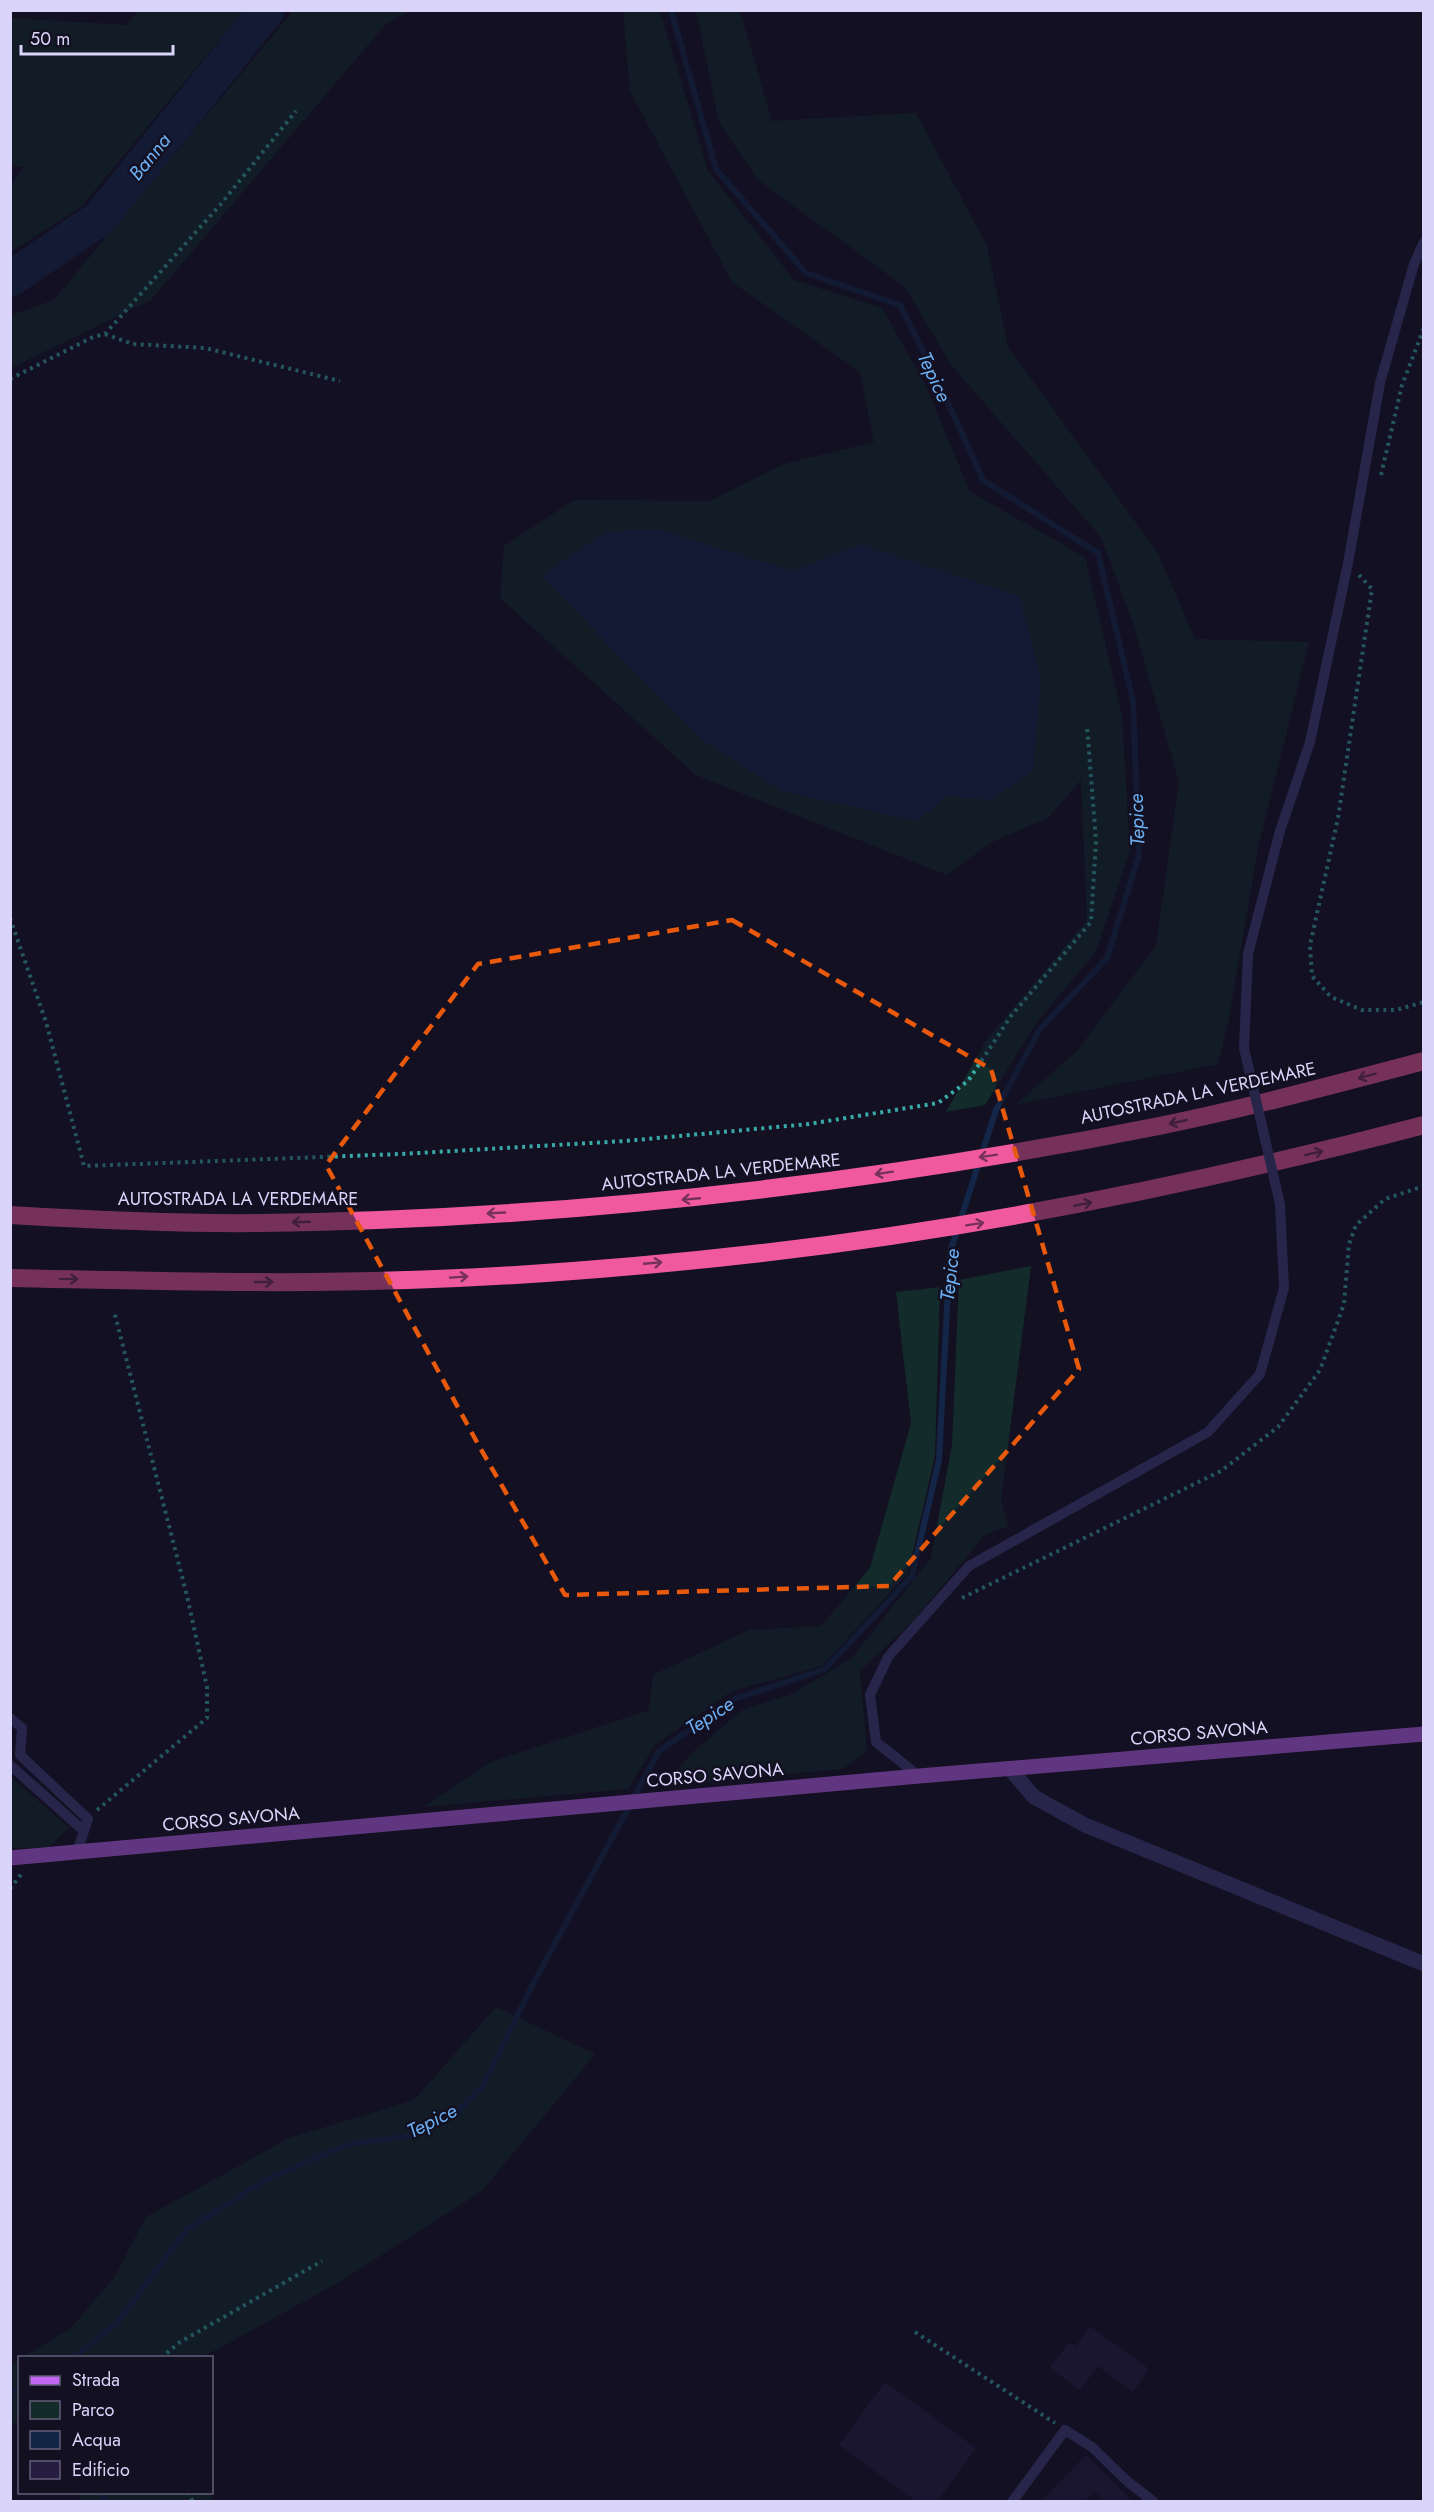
<svg xmlns="http://www.w3.org/2000/svg" width="1434" height="2512" font-family="Jost,sans-serif">
<rect width="100%" height="100%" fill="#131022"/>
<path fill="#132b2b" d="M139,10L243,11L82,206L11,252V186L24,167L11,165V18L126,25Z
M293,11H409L385,25L151,300L11,368V315L54,300Z
M623,11H660L708,171L794,280L882,308L925,384L970,492L1085,557L1122,715L1130,850L1096,951L1035,1025L985,1105L946,1112L985,1042L1087,920L1081,780L1048,818L992,842L947,875L696,775L500,598L504,546L574,500L710,501L784,464L874,442L860,372L732,282L630,91Z
M696,11H740L772,121L916,113L987,246L1008,347L1157,552L1195,639L1309,642L1258,847L1229,1018L1218,1064L1015,1105L1077,1051L1156,946L1179,782L1133,623L1101,537L951,365L905,287L758,180L719,122Z
M1031,1266L1001,1500L1008,1526L985,1535L912,1622L860,1671L867,1752L842,1769L664,1785L693,1752L742,1710L792,1694L852,1658L931,1558L952,1445L959,1280Z
M940,1287L935,1456L908,1573L822,1666L732,1691L655,1745L628,1789L423,1807L491,1762L649,1710L653,1675L749,1630L821,1626L870,1568L911,1423L896,1292Z
M10,1776L69,1828L49,1847L11,1848Z
M496,2007L595,2054L482,2191L336,2284L203,2357H23L70,2329L114,2278L146,2217L289,2138L414,2100Z
M19,2360V2420L11,2425V2365Z
M76,2493H209L214,2501H81Z"/>
<path fill="#142647" d="M657,529L793,571L860,544L1019,596L1041,679L1033,771L991,800L947,796L917,821L782,791L702,740L541,576L605,532Z"/>
<g fill="none" stroke-linecap="round" stroke-linejoin="round">
<path stroke="#142647" stroke-width="6" d="M73,2358L119,2321L186,2230L266,2180L348,2144L411,2136L457,2112L482,2087L532,1986L659,1751L734,1699L825,1669L912,1576L939,1460L950,1252L996,1110L1040,1029L1107,958L1139,855L1133,701L1098,553L983,480L940,385L900,305L806,273L716,169L671,10
M10,2392L20,2388
M100,2492L106,2502"/>
<path stroke="#142647" stroke-width="36" d="M10,279L99,219L267,10"/>
</g>
<path fill="#261d41" d="M1090,2326L1149,2369L1133,2392L1098,2366L1080,2390L1050,2368L1069,2342L1076,2346Z
M885,2382L976,2448L937,2502H917L839,2445Z
M1086,2455L1133,2502H1106L1095,2491L1084,2502H1040Z"/>
<g fill="none" stroke-linecap="round" stroke-linejoin="round">
<path stroke="#39aaa7" stroke-width="4" stroke-dasharray="3 4.5" stroke-linecap="butt" d="M105,334L133,344L205,348L340,381
M10,379L93,337L105,334L220,205L296,111
M1381,475L1402,385L1424,328
M1359,575L1372,589L1338,818L1310,945L1312,976L1331,997L1362,1010H1396L1424,1002
M10,918L46,1022L84,1166L401,1154L625,1141L809,1124L938,1103L968,1081L1011,1016L1091,922L1096,841L1087,726
M962,1598L1221,1471L1278,1427L1320,1370L1344,1304L1349,1244L1356,1225L1385,1199L1424,1186
M97,1810L207,1718V1687L187,1596L114,1311
M10,1889L22,1873
M915,2332L1055,2423
M161,2358L180,2342L322,2261
M187,2492L193,2502"/>
<path stroke="#443f7c" stroke-width="10" d="M1244,1048L1248,954L1280,831L1310,742L1348,563L1380,383L1414,264L1424,242
M10,1718L22,1728L20,1755L88,1819L77,1852
M10,1765L84,1831
M919,1776L876,1742L870,1695L888,1657L969,1566L1208,1432L1260,1374L1284,1288L1280,1204
M1012,2502L1065,2430L1092,2447L1127,2481L1154,2502"/>
<path stroke="#443f7c" stroke-width="15" d="M1010,1769L1034,1797L1085,1825L1424,1964"/>
<path stroke="#c265f1" stroke-width="15" d="M10,1858L919,1776L1424,1734"/>
<path stroke="#f05a9d" stroke-width="18" d="M10,1215C94,1220 178,1224 261,1223C563,1219 863,1185 1159,1126C1248,1108 1336,1084 1424,1061
M10,1278C111,1280 211,1283 312,1282C460,1281 615,1270 762,1253C986,1227 1206,1182 1424,1125"/>
<path stroke="#443f7c" stroke-width="10" d="M1244,1048L1280,1204"/>
</g>
<defs><path id="oneway-shaft" d="M-6 0H5M1.5-3L5.5 0L1.5 3" fill="none" stroke-width="1.6" stroke-linecap="round" stroke-linejoin="round" transform="scale(1.5)"/></defs>
<g stroke="#763159">
<use href="#oneway-shaft" transform="translate(1367 1076) rotate(165)"/>
<use href="#oneway-shaft" transform="translate(1178 1122) rotate(167)"/>
<use href="#oneway-shaft" transform="translate(1314 1153) rotate(-13)"/>
<use href="#oneway-shaft" transform="translate(988 1156) rotate(171)"/>
<use href="#oneway-shaft" transform="translate(884 1173) rotate(171)"/>
<use href="#oneway-shaft" transform="translate(691 1199) rotate(175)"/>
<use href="#oneway-shaft" transform="translate(1083 1204) rotate(-11)"/>
<use href="#oneway-shaft" transform="translate(496 1213) rotate(177)"/>
<use href="#oneway-shaft" transform="translate(301 1222) rotate(178)"/>
<use href="#oneway-shaft" transform="translate(975 1224) rotate(-9)"/>
<use href="#oneway-shaft" transform="translate(653 1263) rotate(-5)"/>
<use href="#oneway-shaft" transform="translate(459 1277) rotate(-4)"/>
<use href="#oneway-shaft" transform="translate(69 1279) rotate(1)"/>
<use href="#oneway-shaft" transform="translate(264 1282)"/>
</g>
<path d="M0 0H1434V2512H0ZM732,920L991,1069L1079,1369L889,1586L565,1595L479,1446L326,1165L478,964Z" fill="#131022" fill-opacity=".55" fill-rule="evenodd"/>
<path fill="none" stroke="#e8590c" stroke-width="4.5" stroke-dasharray="12 8" stroke-linejoin="round" d="M732,920L991,1069L1079,1369L889,1586L565,1595L479,1446L326,1165L478,964Z"/>
<g text-anchor="middle" dominant-baseline="central" stroke-width="5" stroke-linejoin="round" paint-order="stroke">
<g font-size="18" fill="#dad4fb" stroke="#131022">
<text transform="translate(1198 1093) rotate(-12)">AUTOSTRADA LA VERDEMARE</text>
<text transform="translate(721 1172) rotate(-6)">AUTOSTRADA LA VERDEMARE</text>
<text x="238" y="1199">AUTOSTRADA LA VERDEMARE</text>
<text transform="translate(1199 1733) rotate(-5)">CORSO SAVONA</text>
<text transform="translate(715 1775) rotate(-5)">CORSO SAVONA</text>
<text transform="translate(231 1819) rotate(-5)">CORSO SAVONA</text>
</g>
<g font-size="20" font-style="italic" fill="#6caff2" stroke="#131022">
<text transform="translate(150 157) rotate(-51)">Banna</text>
<text transform="translate(934 377) rotate(65)">Tepice</text>
<text transform="translate(1137 820) rotate(-92)">Tepice</text>
<text transform="translate(950 1275) rotate(-84)">Tepice</text>
<text transform="translate(710 1716) rotate(-33)">Tepice</text>
<text transform="translate(432 2121) rotate(-27)">Tepice</text>
</g>
</g>
<rect width="1434" height="2512" fill="none" stroke="#dad4fb" stroke-width="24"/>
<rect x="18" y="2356" width="195" height="138" fill="#131022" stroke="#635e79" stroke-width="1.5"/>
<rect x="30" y="2376" width="30" height="9" fill="#c265f1" stroke="#635e79" stroke-width="1.5"/>
<text x="72" y="2386" font-size="18" fill="#dad4fb">Strada</text>
<rect x="30" y="2401" width="30" height="18" fill="#132b2b" stroke="#635e79" stroke-width="1.5"/>
<text x="72" y="2416" font-size="18" fill="#dad4fb">Parco</text>
<rect x="30" y="2431" width="30" height="18" fill="#142647" stroke="#635e79" stroke-width="1.5"/>
<text x="72" y="2446" font-size="18" fill="#dad4fb">Acqua</text>
<rect x="30" y="2461" width="30" height="18" fill="#261d41" stroke="#635e79" stroke-width="1.5"/>
<text x="72" y="2476" font-size="18" fill="#dad4fb">Edificio</text>
<path d="M21 45v9h152v-9" fill="none" stroke="#dad4fb" stroke-width="3"/>
<text x="30" y="45" font-size="18" fill="#dad4fb" stroke="#131022" stroke-width="4.5" paint-order="stroke">50 m</text>
</svg>
